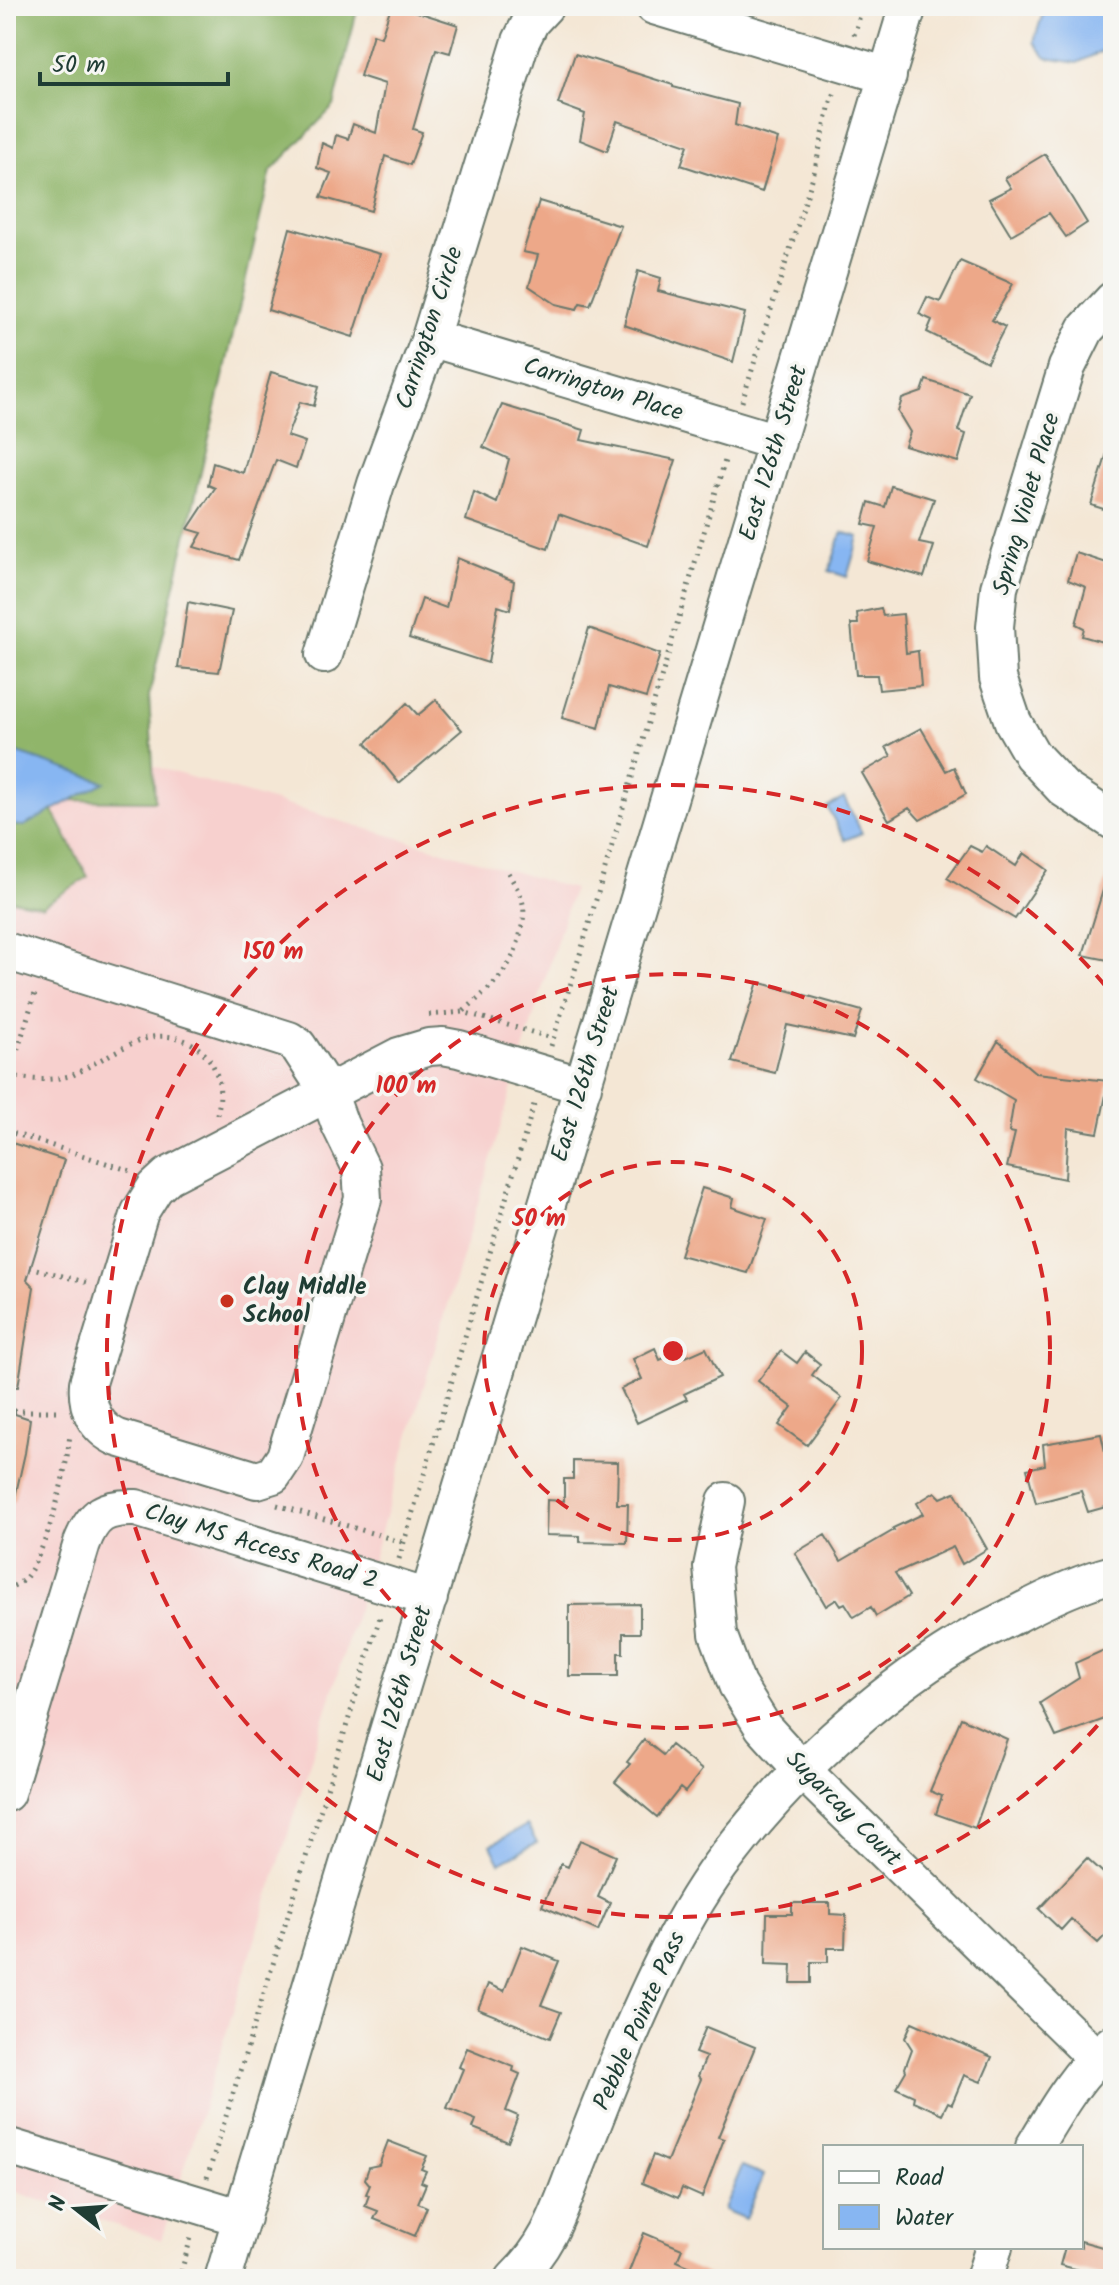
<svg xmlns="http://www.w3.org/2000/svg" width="1119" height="2285" font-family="Kalam,sans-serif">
<rect width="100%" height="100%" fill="#f6f6f2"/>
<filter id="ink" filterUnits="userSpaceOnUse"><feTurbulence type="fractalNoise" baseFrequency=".0125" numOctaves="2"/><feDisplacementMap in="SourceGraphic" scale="16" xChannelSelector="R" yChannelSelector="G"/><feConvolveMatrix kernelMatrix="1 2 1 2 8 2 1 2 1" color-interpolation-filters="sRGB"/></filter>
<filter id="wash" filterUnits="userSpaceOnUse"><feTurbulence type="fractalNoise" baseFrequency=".006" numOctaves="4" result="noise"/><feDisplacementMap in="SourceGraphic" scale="32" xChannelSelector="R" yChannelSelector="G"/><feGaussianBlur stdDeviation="1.8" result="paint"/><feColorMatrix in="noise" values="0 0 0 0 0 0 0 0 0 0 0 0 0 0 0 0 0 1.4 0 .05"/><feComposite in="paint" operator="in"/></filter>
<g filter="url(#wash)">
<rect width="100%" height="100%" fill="#f4e7d5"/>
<path fill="#f7d0ce" d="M6,723L573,889L518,1067L367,1579L162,2240L6,2189Z"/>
<path fill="#90b56a" stroke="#58794f" stroke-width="2" d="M6,6H358L334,106L271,171L149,696L155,801L47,800L88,877L42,906L6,899Z"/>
<path fill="#87b6f2" stroke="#537a93" stroke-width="2" d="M1045,6H1113V46L1077,63L1047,58L1034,42Z
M842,532L859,537L847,577L829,571Z
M6,749L105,782L24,826L6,825Z
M844,798L862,833L845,840L827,807Z
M527,1825L537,1843L500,1863L491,1845Z
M742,2166L764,2175L745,2219L724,2210Z"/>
<g id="blocks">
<path fill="#eda889" d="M391,6H399L458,25L450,53L436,49L413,129L422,132L410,165L385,156L371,211L321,197L331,173L317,168L322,143L333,148L336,135L348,139L353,124L376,133L385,84L360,76L373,34L381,37Z
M575,54L673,85V87L738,104L735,125L778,139L762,192L681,165L688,145L617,121L607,151L580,140L585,114L558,104Z
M1045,154L1087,223L1066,237L1049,213L1011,235L989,199L1011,188L1005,178Z
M539,201L621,226L590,305L580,303L577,309L556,304L529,286L538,255L523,252Z
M290,228L380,254L353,337L268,310Z
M960,261L1013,284L992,320L1005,327L987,362L927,332L932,320L919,314L927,297L940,302Z
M638,271L661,278L658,291L745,313L733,362L624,325Z
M271,372L319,386L314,406L300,402L287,436L305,442L296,468L276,460L239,560L194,547L202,533L188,529L215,488L208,485L213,463L243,473Z
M926,380L970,394L958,431L966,434L958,462L905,446L910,432L898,412L902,399L922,392Z
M502,405L584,430L581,440L676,460L648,546L559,514L548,549L466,520L474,492L497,503L509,459L483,447Z
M1108,450L1113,451V512L1091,505Z
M891,486L934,499L919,543L934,546L924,577L867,561L877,527L863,524L869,502L885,507Z
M1076,553L1113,565V645L1082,636L1084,628L1076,624L1086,587L1068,580Z
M457,558L514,581L510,610L498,606L488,663L409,638L422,599L446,608Z
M188,602L232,611L219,672L178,668Z
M881,608L883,616L903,614L906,653L918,651L921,686L879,690L877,675H856L851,624H858L857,613Z
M589,628L660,654L646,698L609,687L599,728L562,718Z
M436,700L462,730L399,783L366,743L407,703L418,715Z
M921,728L946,771L954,767L966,794L920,820L909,808L889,820L862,773L891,756L886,747Z
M970,846L982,852L986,846L1016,866L1024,853L1048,870L1015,919L947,878Z
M1108,874L1113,875V961L1083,955Z
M758,982L862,1011L853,1039L787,1025L775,1073L732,1062Z
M998,1041L1036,1073L1109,1081L1098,1133L1068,1128L1065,1179L1007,1167L1015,1133L1009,1132L1014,1100L977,1078Z
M6,1141L64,1160L27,1280L34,1287L18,1387L6,1386Z
M702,1188L734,1198L732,1207L767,1219L748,1273L680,1255Z
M655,1348L660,1360L683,1350L686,1357L706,1348L720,1377L684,1394L687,1399L637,1423L621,1389L642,1379L633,1359Z
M781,1351L797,1363L805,1352L820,1364L812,1375L842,1398L807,1445L779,1425L792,1407L758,1381Z
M6,1411L30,1419L25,1453L14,1502L6,1501Z
M1101,1434L1113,1487V1505L1088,1512L1081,1491L1036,1503L1027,1469L1045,1465L1043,1444Z
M573,1461L618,1462L617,1504H628L627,1543L580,1542V1536L546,1535L547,1500L564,1501V1479H573Z
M935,1492L941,1498L955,1492L987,1549L962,1564L953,1547L895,1573L909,1596L876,1616L871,1607L854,1617L845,1603L841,1605L837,1599L826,1606L795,1553L825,1535L841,1561L894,1530L893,1528L923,1514L917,1503Z
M640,1604V1633H623V1653H618V1676H569V1605Z
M1104,1650L1113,1676V1716L1056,1737L1040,1703L1079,1678L1075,1663Z
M961,1718L1007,1739L975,1828L936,1814L942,1796L930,1791Z
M644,1740L663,1755L671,1745L702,1770L685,1792L680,1788L657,1817L615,1782L630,1764L627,1762Z
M580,1840L616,1856L598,1897L610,1903L598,1931L542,1906L561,1864L568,1867Z
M1087,1858L1113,1882V1927L1098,1943L1071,1919L1061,1930L1039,1909Z
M792,1903H830V1914L846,1915L845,1948H828V1962H811V1983H791L792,1965L766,1964L767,1914H792Z
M522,1946L559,1961L541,2005L561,2012L550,2038L478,2009L488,1984L504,1991Z
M912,2022L992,2057L981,2082L964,2075L952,2104L948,2102L942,2114L913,2101L914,2096L896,2088L906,2071L905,2068L912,2049L905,2038Z
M706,2027L755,2047L718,2137L724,2139L702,2197L682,2188L678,2198L642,2183L653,2155L667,2161L701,2079L698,2076L706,2057L695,2053Z
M467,2048L514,2067L513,2071L520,2074L506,2111L518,2116L508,2142L473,2128L476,2120L447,2108L463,2069L459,2067Z
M388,2141L427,2156L421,2169L426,2171L421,2182L426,2184L418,2203L427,2207L415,2236L374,2219L378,2211L365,2206L369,2195L366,2194L370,2185L365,2179L369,2167L379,2165Z
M644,2233L682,2249L677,2261L718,2279H626Z
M1081,2241L1113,2250V2279L1060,2265L1065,2247H1081Z"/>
</g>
</g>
<g filter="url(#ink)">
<use href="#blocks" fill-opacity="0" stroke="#6a786c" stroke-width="2"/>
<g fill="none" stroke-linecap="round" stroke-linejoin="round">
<g stroke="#6a786c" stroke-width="40">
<path id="minor" d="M654,6L888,76
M1113,300L1086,329L1067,367L999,588L995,627L998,678L1013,722L1032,755L1064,789L1113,821
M430,338L777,442
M324,655L376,484L430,338L521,41L531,21L545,6
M6,951L289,1040L298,1046L328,1092L340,1125L361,1168L363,1199L285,1457L273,1475L257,1480L118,1438C95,1428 86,1408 88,1383L140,1212L155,1188L168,1176L399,1056L429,1047L443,1046L459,1049L583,1086
M726,1501L712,1567L718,1634L737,1685L763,1727L803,1771L1095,2057
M6,1793L82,1543C93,1514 105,1507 136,1508L429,1598
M6,2146L242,2218
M1034,2147C1056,2110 1079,2070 1112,2044
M223,2279L908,6
M514,2279C549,2245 558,2214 575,2170C590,2132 604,2094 620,2057C648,1991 683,1912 728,1855C791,1773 871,1698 959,1644C976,1633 995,1625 1013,1616C1045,1599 1078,1583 1113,1574
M984,2279L994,2247"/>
</g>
<path stroke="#6a786c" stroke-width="5" stroke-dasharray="2 6" stroke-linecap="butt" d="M854,35L863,6
M742,402L814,173L830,104L836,90
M464,1011C492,986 514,969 521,930C523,922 525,912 523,904C521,893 512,880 506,869
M429,1015L463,1012L552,1038
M551,1046L581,951L726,457
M10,1075C32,1081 51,1081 73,1075C95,1064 129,1041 152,1037C201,1030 231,1073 216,1117
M6,1088L36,990
M6,1131L131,1171
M30,1267L88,1283
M6,1411H61
M277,1505L402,1542
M399,1559L535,1101
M6,1589C13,1586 22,1583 27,1576C49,1545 67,1471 70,1433
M207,2178L381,1614
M179,2279L192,2234"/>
<use href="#minor" stroke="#fff" stroke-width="36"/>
</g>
</g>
<g fill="none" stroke="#d62828" stroke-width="4" stroke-dasharray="14 10">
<circle cx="673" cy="1351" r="189"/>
<circle cx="673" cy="1351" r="377"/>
<path d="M1113 1707A566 566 0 1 1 1113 995"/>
</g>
<circle fill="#c8321e" stroke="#f6f6f2" stroke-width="3" cx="227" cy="1301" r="8"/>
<g text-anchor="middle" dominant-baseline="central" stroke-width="7" stroke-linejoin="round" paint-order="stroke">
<g font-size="24" fill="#1f3d34" stroke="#f6f6f2">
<text transform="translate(430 328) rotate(-72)">Carrington Circle</text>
<text transform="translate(603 390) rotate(17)">Carrington Place</text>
<text transform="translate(774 453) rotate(-73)">East 126th Street</text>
<text transform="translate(1027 504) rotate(-74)">Spring Violet Place</text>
<text transform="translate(586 1074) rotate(-73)">East 126th Street</text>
<text transform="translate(261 1547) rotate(17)">Clay MS Access Road 2</text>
<text transform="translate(400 1694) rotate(-74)">East 126th Street</text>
<text transform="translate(843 1809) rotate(45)">Sugarcay Court</text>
<text transform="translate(640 2021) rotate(-66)">Pebble Pointe Pass</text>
</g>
<g font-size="24" font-weight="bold" fill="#1f3d34" stroke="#f6f6f2" text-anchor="start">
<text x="243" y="1287">Clay Middle<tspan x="243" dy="28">School</tspan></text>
</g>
</g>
<circle cx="673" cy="1351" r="12" fill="#d62828" stroke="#f6f6f2" stroke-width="4"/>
<g font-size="24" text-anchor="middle" font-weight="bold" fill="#d62828" stroke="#f6f6f2" stroke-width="7" stroke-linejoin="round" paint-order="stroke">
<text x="273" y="959">150 m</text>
<text x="406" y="1093">100 m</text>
<text x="539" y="1226">50 m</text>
</g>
<rect width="1119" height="2285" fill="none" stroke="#f6f6f2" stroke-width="32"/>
<rect x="823" y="2145" width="260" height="104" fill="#f6f6f2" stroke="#a0aca6" stroke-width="2"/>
<rect x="839" y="2171" width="40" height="12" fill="#ffffff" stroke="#a0aca6" stroke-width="2"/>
<text x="895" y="2185" font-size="24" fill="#1f3d34">Road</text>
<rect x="839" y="2205" width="40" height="24" fill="#87b6f2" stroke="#a0aca6" stroke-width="2"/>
<text x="895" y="2225" font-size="24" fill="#1f3d34">Water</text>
<g transform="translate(76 2209) rotate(287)" stroke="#f6f6f2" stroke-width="6" paint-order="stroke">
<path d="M0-6L14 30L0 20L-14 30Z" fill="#1f3d34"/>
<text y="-12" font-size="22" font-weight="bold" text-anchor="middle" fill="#1f3d34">N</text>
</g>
<path d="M40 72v12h188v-12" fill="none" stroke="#1f3d34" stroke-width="4"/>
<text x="52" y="72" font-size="24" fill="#1f3d34" stroke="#f6f6f2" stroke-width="6" paint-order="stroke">50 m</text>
</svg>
